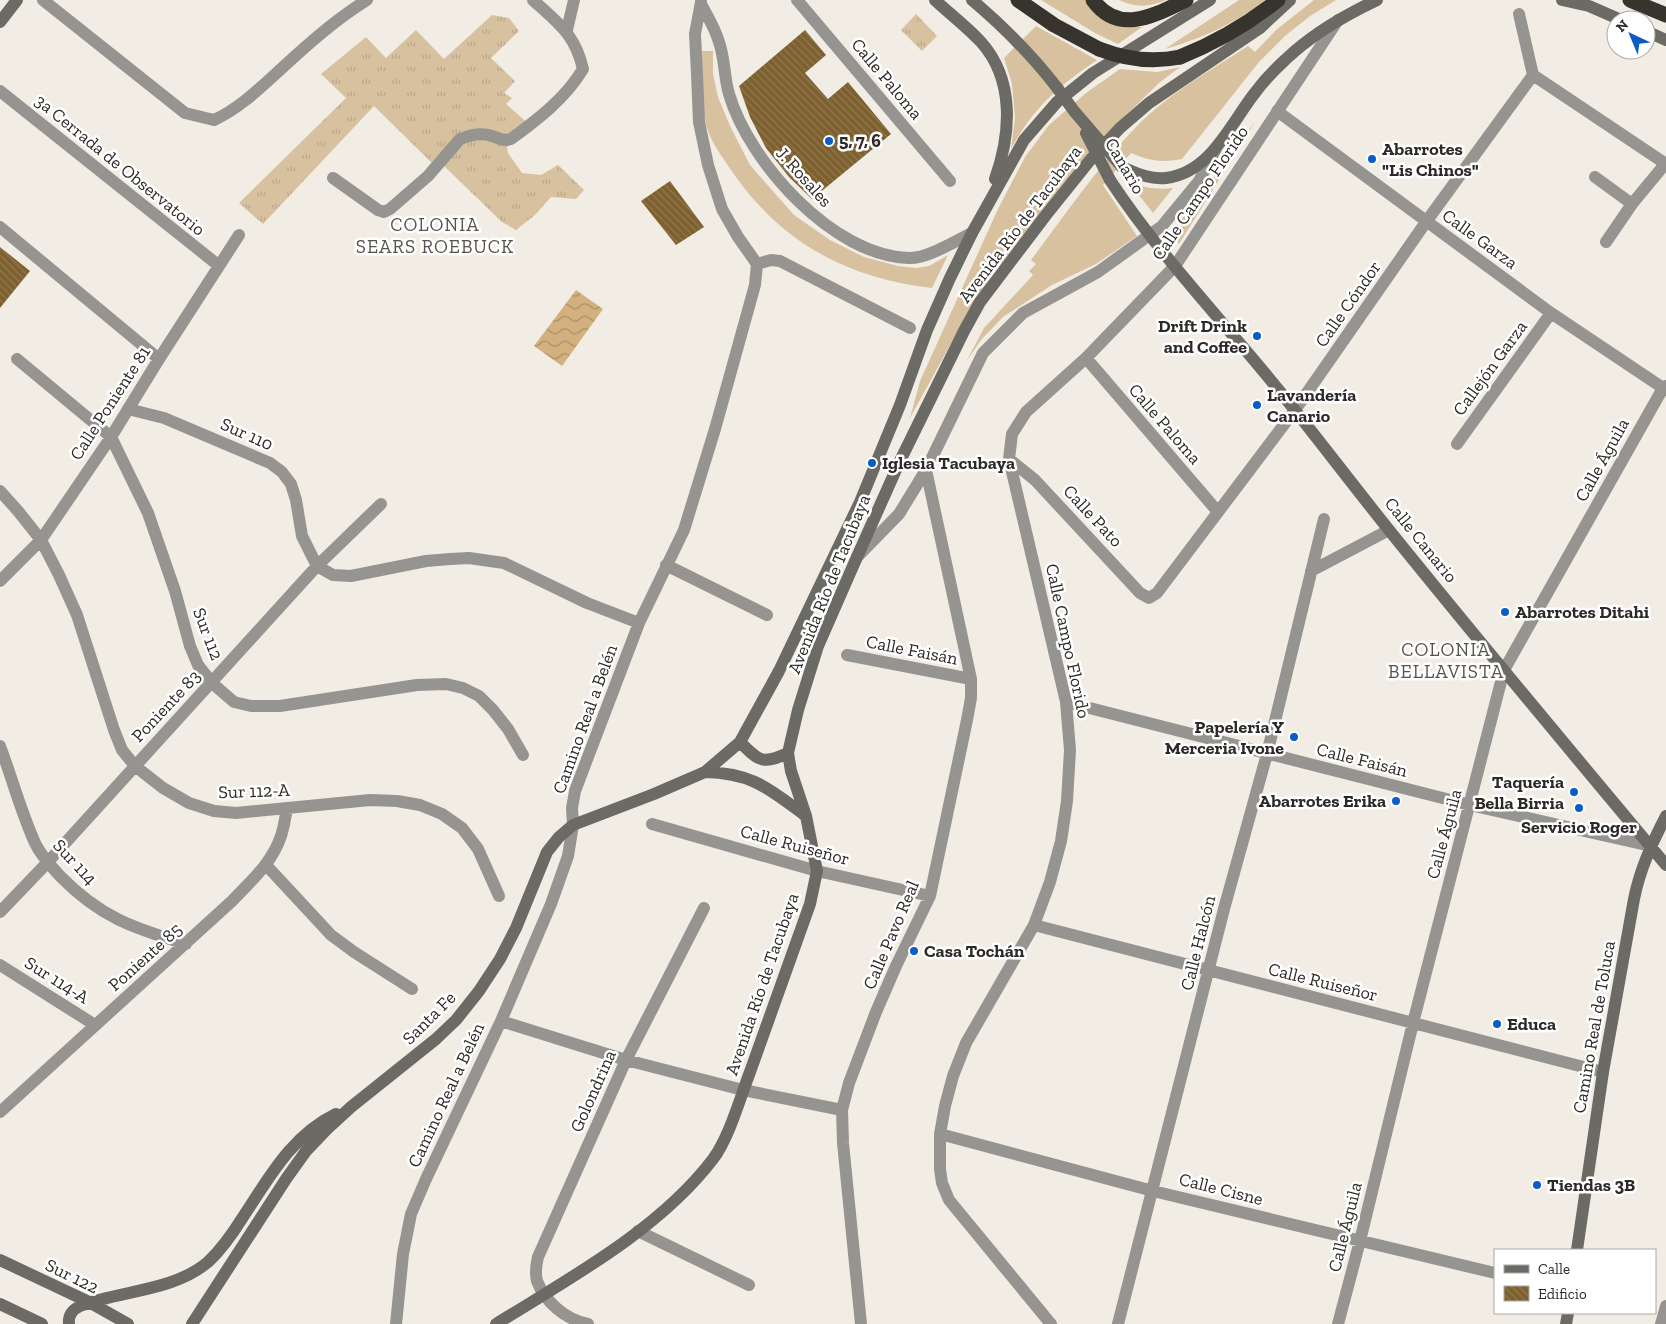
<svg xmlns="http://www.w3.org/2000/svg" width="1666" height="1324" font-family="'Zilla Slab',serif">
<defs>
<pattern id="grass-tufts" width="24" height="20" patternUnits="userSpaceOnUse" patternTransform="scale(1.25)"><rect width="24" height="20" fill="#d8c19f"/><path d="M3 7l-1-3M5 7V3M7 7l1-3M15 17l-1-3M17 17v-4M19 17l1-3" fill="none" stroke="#baa689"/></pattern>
<pattern id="water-waves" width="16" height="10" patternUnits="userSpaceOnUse" patternTransform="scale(1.25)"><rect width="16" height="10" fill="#d2b17e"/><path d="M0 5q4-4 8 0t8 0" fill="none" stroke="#ab9067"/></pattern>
<pattern id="building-back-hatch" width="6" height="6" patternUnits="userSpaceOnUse" patternTransform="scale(1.25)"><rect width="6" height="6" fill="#7e602e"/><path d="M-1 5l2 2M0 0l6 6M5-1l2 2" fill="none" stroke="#8e7852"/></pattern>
</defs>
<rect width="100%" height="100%" fill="#f1ede5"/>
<path fill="url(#grass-tufts)" d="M916,14L937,36L922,51L901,30Z
M492,15L509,18L519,31L491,58L515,81L504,93L512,98L506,104L531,126L507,147L508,153L522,173L541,175L558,165L584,190L576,199L551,197L535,215L516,230L502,222L444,166L439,170L374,106L263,224L239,203L346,98L321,74L366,37L386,58L416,30L444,59Z"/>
<path fill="#d8c19f" d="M1041,0H1085C1100,15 1121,26 1142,27L1118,44L1095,33Z
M1119,0H1166C1149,7 1136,8 1119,0Z
M1239,0H1265C1236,23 1201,39 1165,49Z
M1314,0H1336L1310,16L1285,36L1259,62L1182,159C1163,163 1149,161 1131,153L1103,185L1137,236L1096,264L1052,285L1003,317L981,340L966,362L984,328L1033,275L1029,271L1036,264L1031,260C1066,214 1103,159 1144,119C1175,90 1213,69 1248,46L1255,52L1276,30Z
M1036,26L1097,60C1059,86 1033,108 1011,149L1015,118L1012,84L1004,58Z
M702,51H713V74L718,97L730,126L750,165L794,215L830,240L864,257L898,266L916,268L929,266L948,255L932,288C846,278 780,242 731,170C723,158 713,145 708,131C700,110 703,74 702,51Z
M1180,67L1159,83L1121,120L1001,268L998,266L971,307L910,418L920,381L998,209L1025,157L1049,125L1086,93L1120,69L1157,72Z
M1255,122L1179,244L1171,233Z
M1128,181C1143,188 1157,190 1173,188L1153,213Z"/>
<path fill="url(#water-waves)" d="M576,290L603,309L562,366L534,346Z"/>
<path fill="url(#building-back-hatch)" d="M805,30L826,55L805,73L828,99L848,82L891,134L812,199L789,177L766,148L750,117L739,86Z
M670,181L704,227L676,245L641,201Z
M0,247L30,271L0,308Z"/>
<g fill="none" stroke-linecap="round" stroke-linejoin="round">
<path stroke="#969491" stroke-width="12" d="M43,0L185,113L214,120C240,108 260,88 281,69C308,44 335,20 367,0
M797,0L950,181
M701,2L695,34L697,74L699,122L708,165L722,209L738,237L757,264
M701,4C708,17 715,28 719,42C725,59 724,77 729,94C749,162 833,256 909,258C927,259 955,241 972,233
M567,30L574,0
M1533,75L1666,164
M0,91L218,265
M1277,111L1551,313L1666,390
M1595,177L1632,204
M333,178L378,210L384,212L390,209L428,176L460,139C470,135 481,132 492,136C499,138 503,142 511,139C537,120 566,98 583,69C575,34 558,23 533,0
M0,227L159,359
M1606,242L1632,204L1665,164
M757,264L771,260L780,261L910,328
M1086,358L1218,512
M17,359L111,437L148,513L175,591L190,646L198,665L212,683L234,702L251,706H280L417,685L446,684L463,688L479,696L493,710L508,729L523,755
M128,409L164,418L270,463L282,472L291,484L296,500L302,536L317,566L333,575L351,576L426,561L450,559L469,558L504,563L587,603L639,623
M1457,444L1551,313
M1009,459L1035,480L1140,593L1149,598L1157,593L1295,410L1426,222L1533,75L1519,14
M0,491L18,511L41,540L59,575L77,615L114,730L122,750L135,766L163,788L189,803L214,811L236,813L370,800L397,801L420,805L442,814L462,828L478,849L499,896
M857,557L899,514L926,470L983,353L1023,313L1098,272L1162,226L1199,181L1216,149
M666,565L767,615
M1311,571L1389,530
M0,581L41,540L111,437L159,359L239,235
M847,655L971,679
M1066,702L1470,805L1651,846
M0,746C12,778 21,812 35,843C41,856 51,866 60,876C100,917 133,928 186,944
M652,824L817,871L930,896
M266,865L331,935L354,952L412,989
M0,912L47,863L317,566L381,504
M1034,925L1603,1072
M0,965L95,1025
M501,1021L626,1060L743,1090L842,1110
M0,1112L232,901C251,881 272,863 281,836C284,827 285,818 287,809
M940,1134L1153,1191L1495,1273
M638,1231L749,1285
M396,1324L403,1254L411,1214L426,1179L501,1021L551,904L568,856L573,825L572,808L575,791L639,623L684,530L715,429L755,285L757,264
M588,1324C566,1320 545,1302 537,1281C535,1273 536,1265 538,1257L626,1060L704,908
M861,1324L843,1143L842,1110L849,1083L876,1012L896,966L930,896L967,720L971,698V679L926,470
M1051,1324L949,1200L942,1183L940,1169V1134L945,1106L953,1076L966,1043L1034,925L1050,882L1061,841L1067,801L1070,750L1066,702L1009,459L1012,434L1026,412L1086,358L1175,266L1338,20
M1118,1324L1224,909L1267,754L1324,519
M1338,1324L1360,1241L1413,1023L1504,670L1663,388L1666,386
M1661,1324L1666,1306"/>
<path stroke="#6c6a65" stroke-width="12" d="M935,0C950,14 967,27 981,42C1015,80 1011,134 995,179
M972,0C1004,27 1032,55 1058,89
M1562,0L1589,6L1621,20
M0,22L17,0
M1646,31L1666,40
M1122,167C1136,173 1150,180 1166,178C1210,173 1230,125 1254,94C1263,82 1274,70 1285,60C1312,34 1343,16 1377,0
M1110,180C1160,256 1225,323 1282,394C1318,439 1353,485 1389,530C1480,643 1573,754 1666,865
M740,742C759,761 762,765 788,753
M705,772C753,773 769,789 806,816
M1577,1250L1603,1072L1634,899C1640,869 1652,843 1666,816
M0,1260L89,1302L128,1324
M0,1304L42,1324
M69,1324C68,1315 72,1310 80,1306C121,1290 172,1292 208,1262C222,1249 233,1233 243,1217C269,1178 291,1136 336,1114
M192,1324L286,1179L306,1151L327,1129L351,1107L436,1039L456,1020L479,991L500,959L516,928L547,852L559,837L573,825L654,794L705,772L740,742L779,671L860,502L900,405L927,330L950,278L972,233L1024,140L1057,102L1093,73L1210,0
M496,1324C570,1278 660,1229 713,1159C729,1138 740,1098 750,1072C770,1016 790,960 810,904L817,871L806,816L791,771L788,753L798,710L818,646L857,557L899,463L964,331L980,302L1046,215L1091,159L1120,128L1149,103L1260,28L1290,0
M1566,1324L1568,1313"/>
<path stroke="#37342e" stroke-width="15" d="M1018,0L1054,25L1099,49
M1093,0C1119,36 1155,15 1186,0
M1630,0L1666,15
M1180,57C1215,43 1248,24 1278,0"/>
<path stroke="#6c6a65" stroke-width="12" d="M1058,89L1074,111L1122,167
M1086,133L1110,180"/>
<path stroke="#37342e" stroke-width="15" d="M1099,49C1125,59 1152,63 1180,57"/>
</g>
<g fill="#0a5dc6" stroke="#fff" stroke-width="2">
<circle cx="829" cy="141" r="5"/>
<circle cx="1372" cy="159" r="5"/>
<circle cx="1257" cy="336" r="5"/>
<circle cx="1257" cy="405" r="5"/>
<circle cx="872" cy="463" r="5"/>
<circle cx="1505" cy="612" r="5"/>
<circle cx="1294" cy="737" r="5"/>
<circle cx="1574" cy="792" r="5"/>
<circle cx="1396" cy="801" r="5"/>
<circle cx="1579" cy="808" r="5"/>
<circle cx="914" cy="951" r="5"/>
<circle cx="1497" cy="1024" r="5"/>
<circle cx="1537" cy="1185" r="5"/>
</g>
<g text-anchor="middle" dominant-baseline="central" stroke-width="5" stroke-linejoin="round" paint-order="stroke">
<g font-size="18" fill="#2c2a28" stroke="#fff">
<text transform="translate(887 79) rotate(50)">Calle Paloma</text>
<text transform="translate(120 165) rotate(39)">3a Cerrada de Observatorio</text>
<text transform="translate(1125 166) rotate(60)">Canario</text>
<text transform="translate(804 177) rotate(48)">J. Rosales</text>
<text transform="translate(1200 193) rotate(-56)">Calle Campo Florido</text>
<text transform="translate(1020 224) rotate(-53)">Avenida Río de Tacubaya</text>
<text transform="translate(1480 239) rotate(36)">Calle Garza</text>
<text transform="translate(1348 304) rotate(-55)">Calle Cóndor</text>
<text transform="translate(1490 368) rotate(-54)">Callejón Garza</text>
<text transform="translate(110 403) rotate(-57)">Calle Poniente 81</text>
<text transform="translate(1165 424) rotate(49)">Calle Paloma</text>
<text transform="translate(247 434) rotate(24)">Sur 110</text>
<text transform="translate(1602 460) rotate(-61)">Calle Águila</text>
<text transform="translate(1093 516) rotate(47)">Calle Pato</text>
<text transform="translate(1421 540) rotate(51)">Calle Canario</text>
<text transform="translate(829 584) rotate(-68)">Avenida Río de Tacubaya</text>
<text transform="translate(208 634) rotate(69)">Sur 112</text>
<text transform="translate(1068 641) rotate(78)">Calle Campo Florido</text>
<text transform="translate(912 650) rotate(11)">Calle Faisán</text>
<text transform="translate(166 706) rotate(-47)">Poniente 83</text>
<text transform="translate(585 719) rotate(-70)">Camino Real a Belén</text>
<text transform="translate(1362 760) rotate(14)">Calle Faisán</text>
<text transform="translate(254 791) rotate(-2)">Sur 112-A</text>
<text transform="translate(1444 834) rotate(-75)">Calle Águila</text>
<text transform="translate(795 845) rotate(15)">Calle Ruiseñor</text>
<text transform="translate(75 862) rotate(47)">Sur 114</text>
<text transform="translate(891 935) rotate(-67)">Calle Pavo Real</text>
<text transform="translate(1198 943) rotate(-76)">Calle Halcón</text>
<text transform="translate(145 957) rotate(-42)">Poniente 85</text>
<text transform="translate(57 980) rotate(32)">Sur 114-A</text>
<text transform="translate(1323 982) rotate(14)">Calle Ruiseñor</text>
<text transform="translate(762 984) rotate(-71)">Avenida Río de Tacubaya</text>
<text transform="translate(429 1018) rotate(-45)">Santa Fe</text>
<text transform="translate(1594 1027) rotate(-80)">Camino Real de Toluca</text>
<text transform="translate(593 1091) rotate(-66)">Golondrina</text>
<text transform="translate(446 1095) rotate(-65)">Camino Real a Belén</text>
<text transform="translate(1221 1189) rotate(14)">Calle Cisne</text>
<text transform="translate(1345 1227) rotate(-76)">Calle Águila</text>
<text transform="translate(72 1276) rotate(26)">Sur 122</text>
</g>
<g font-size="18" font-weight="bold" fill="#2c2a28" stroke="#fff" text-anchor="start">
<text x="839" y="141">5, 7, 6</text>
<text x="1382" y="149">Abarrotes<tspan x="1382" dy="21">"Lis Chinos"</tspan></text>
<text x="1247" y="326" text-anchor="end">Drift Drink<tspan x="1247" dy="21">and Coffee</tspan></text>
<text x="1267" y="395">Lavandería<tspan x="1267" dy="21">Canario</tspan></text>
<text x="882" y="463">Iglesia Tacubaya</text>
<text x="1515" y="612">Abarrotes Ditahi</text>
<text x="1284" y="727" text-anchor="end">Papelería Y<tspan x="1284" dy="21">Merceria Ivone</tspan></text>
<text x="1564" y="782" text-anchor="end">Taquería<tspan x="1564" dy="21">Bella Birria</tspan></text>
<text x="1386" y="801" text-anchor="end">Abarrotes Erika</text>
<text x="1579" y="827" text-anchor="middle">Servicio Roger</text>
<text x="924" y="951">Casa Tochán</text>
<text x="1507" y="1024">Educa</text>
<text x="1547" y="1185">Tiendas 3B</text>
</g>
<g font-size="19" letter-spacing="1" fill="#57534d" stroke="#fff">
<text x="435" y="224">COLONIA<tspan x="435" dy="22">SEARS ROEBUCK</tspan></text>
<text x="1446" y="649">COLONIA<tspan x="1446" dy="22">BELLAVISTA</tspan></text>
</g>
</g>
<rect x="1494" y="1249" width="162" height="65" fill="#ffffff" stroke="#abaaa9"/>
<rect x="1504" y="1265" width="25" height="8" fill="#6c6a65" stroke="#abaaa9"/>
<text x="1538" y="1274" font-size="15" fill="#2c2a28">Calle</text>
<rect x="1504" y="1286" width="25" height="15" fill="url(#building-back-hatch)" stroke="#abaaa9"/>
<text x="1538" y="1299" font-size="15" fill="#2c2a28">Edificio</text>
<g transform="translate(1631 35) rotate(316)"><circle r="24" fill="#ffffff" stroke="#abaaa9"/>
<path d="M0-4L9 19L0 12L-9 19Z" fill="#0a5dc6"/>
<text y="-8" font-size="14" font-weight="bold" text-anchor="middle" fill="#2c2a28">N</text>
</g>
</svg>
